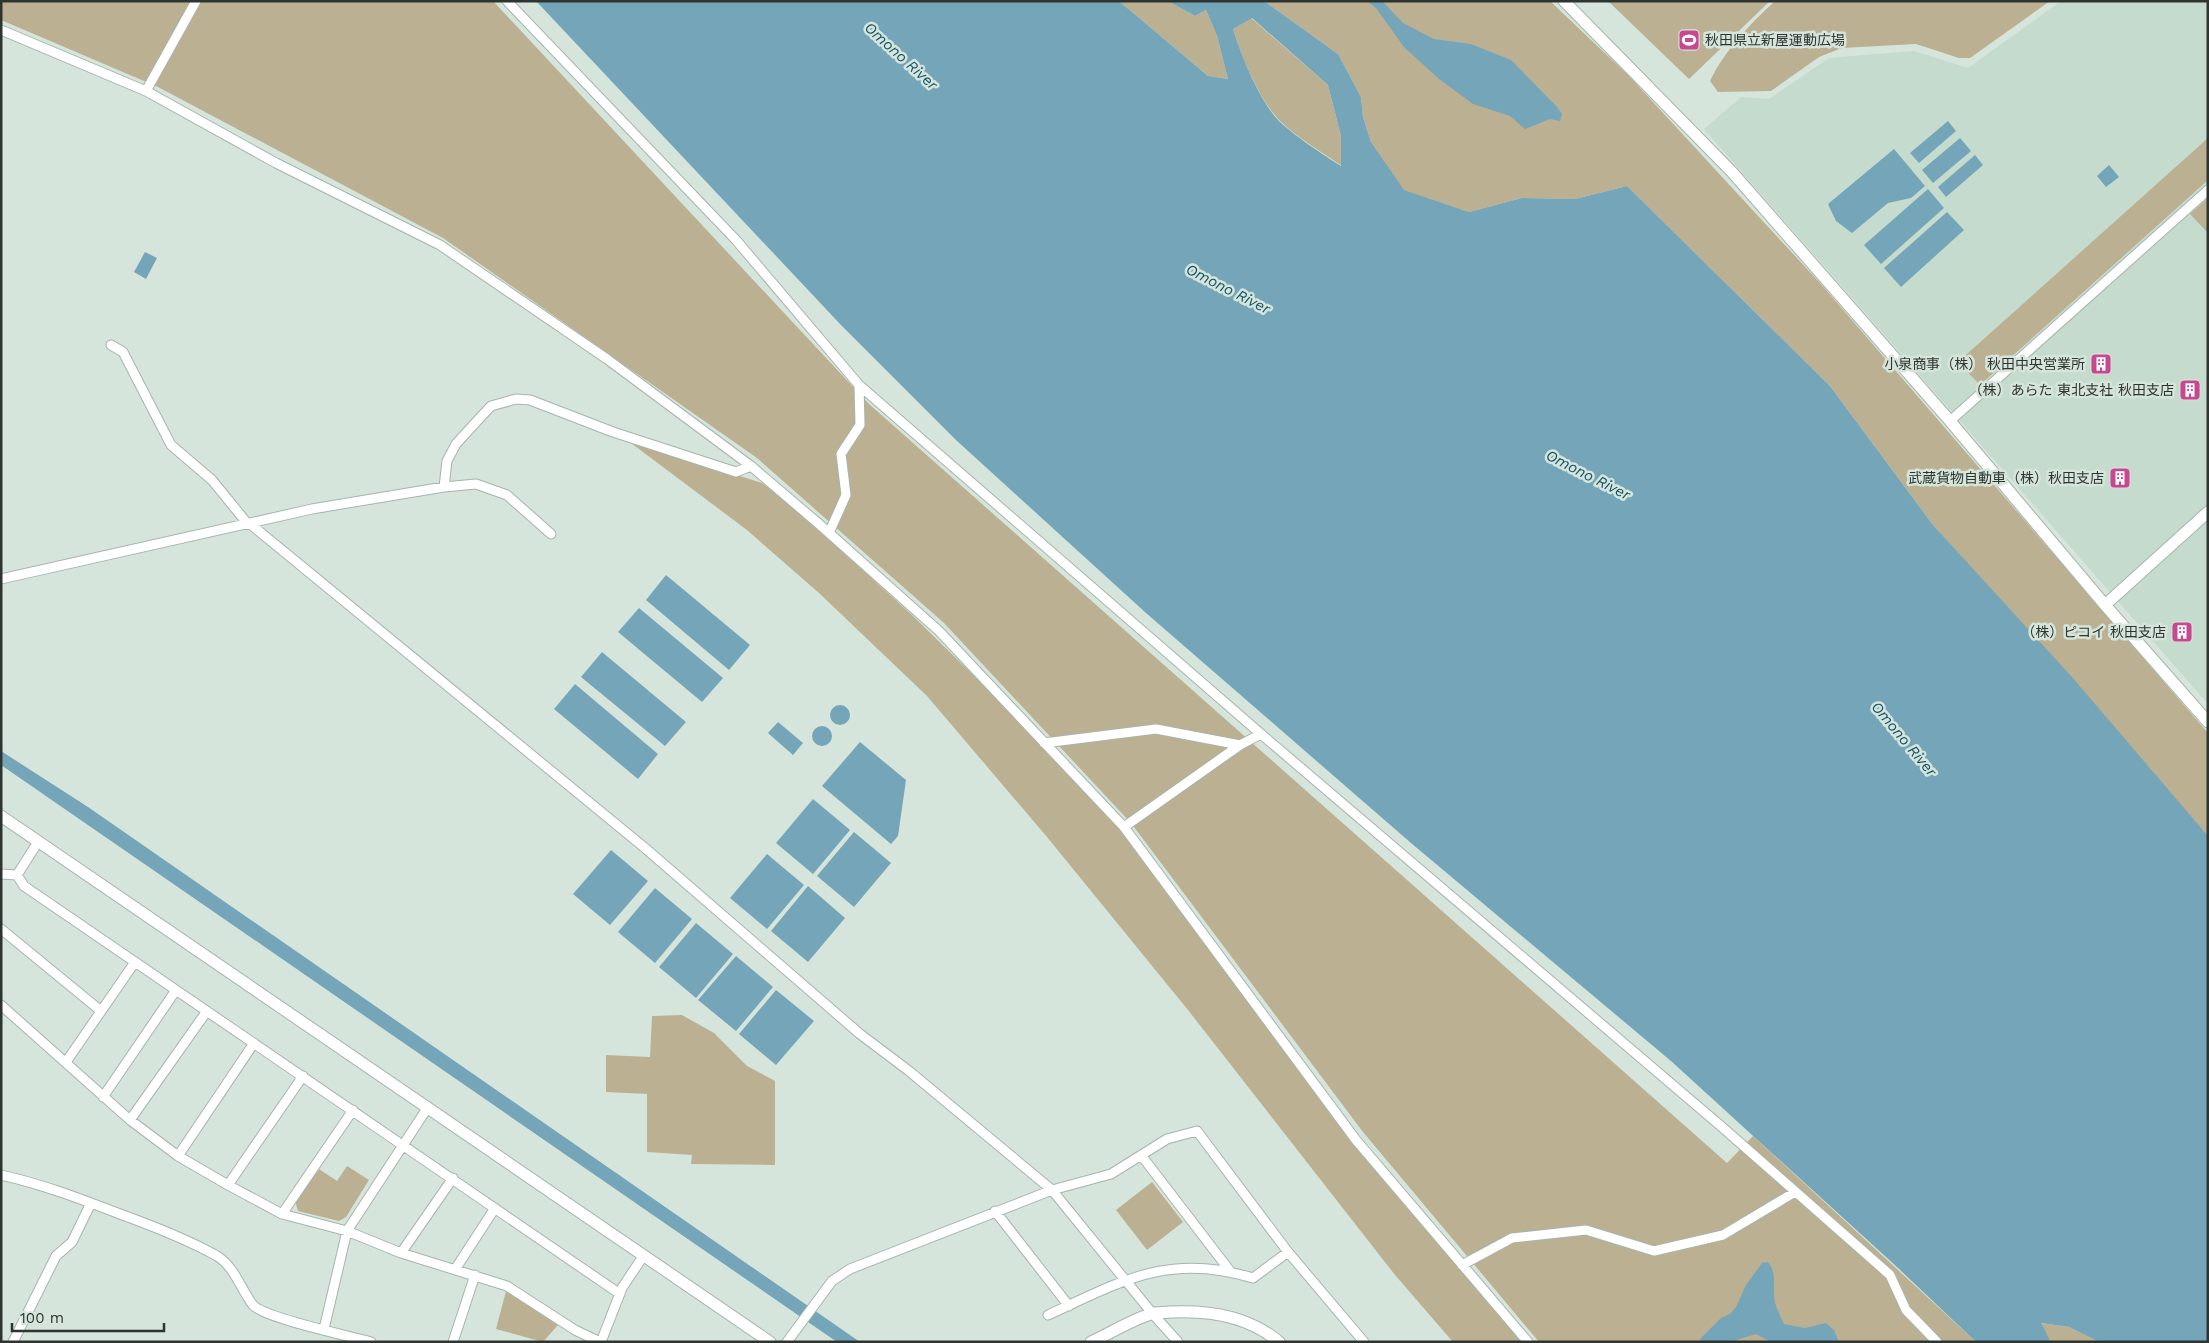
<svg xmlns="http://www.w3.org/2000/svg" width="2209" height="1343" font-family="'Work Sans','Noto Sans JP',sans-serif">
<rect width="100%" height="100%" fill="#d6e5db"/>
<path fill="#c5dbcd" d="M2061,1H2208V704L1704,129L1741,97L1769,99L1829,58L1914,51L1968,68Z"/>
<path fill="#bcb092" d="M1,1H493L869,404L1727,1163L1753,1136L1976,1342H1539L1363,1132L1131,823L944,623L757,458L443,238L158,87L1,20Z
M1119,1H1168L1195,16L1206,10L1217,36L1228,79L1208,76Z
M1264,1H1550L1629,76L1820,283L2208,733V836L1933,525L1830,386L1627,186L1575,199L1522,198L1469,212L1403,190L1371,142L1363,117L1361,97L1338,54Z
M1608,1H1770L1689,79Z
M1775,1H2050L1970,58H1959L1916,44L1842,48L1819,57L1771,91L1718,92L1710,81C1724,51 1751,23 1775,1Z
M1251,18L1328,85L1341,136L1342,166C1323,153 1295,136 1280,121C1259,100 1242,57 1233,29Z
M2208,138V180L1980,385L1958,362Z
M2208,198V233L2190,214Z
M627,440L762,483L789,503L913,616L1015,716L1121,829L1354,1143L1522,1342H1453L1395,1275L1188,1010L1047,837L927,696L819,593L747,530Z
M682,1015L714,1033L747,1066L775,1081V1165L691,1164L692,1155L647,1152V1094L606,1092V1055L650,1057L652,1016Z
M347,1166L369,1180L346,1217L339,1221L298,1211L295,1201L319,1169L337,1181Z
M1152,1182L1183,1222L1147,1250L1116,1210Z
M506,1291L558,1325L543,1342L496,1329Z
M2040,1323L2069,1327L2099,1342H2051Z"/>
<path fill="#75a5b9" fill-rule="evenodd" d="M536,1H1119L1208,76L1228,79L1217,36L1206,10L1195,16L1168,1H1264L1338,54L1361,97L1363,117L1371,142L1404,190L1469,212L1522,198L1575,199L1627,186L1830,386L1933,525L2072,677L2208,836V1342H2099L2069,1327L2041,1323L2051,1342H1976L1898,1268L1671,1061L1411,843L1146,613L956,440L841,325ZM1252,18L1328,85L1341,136V166C1325,156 1292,134 1279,121C1259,100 1242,57 1233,29Z
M1367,1H1382L1403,23L1434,39L1471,44L1511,60L1557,107L1562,114L1560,121L1550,119L1525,129L1510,116L1473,104L1439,79L1404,47L1376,8Z
M1948,121L1956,131L1919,163L1910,153Z
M1960,138L1971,151L1933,183L1922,170Z
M1894,149L1925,186L1911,198L1888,203L1852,233L1836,221L1828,204Z
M1975,155L1983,165L1946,197L1938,187Z
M2109,165L2119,177L2106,187L2097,176Z
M1928,189L1944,208L1881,264L1864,245Z
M1947,212L1964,230L1901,287L1884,268Z
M145,252L157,258L146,279L134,272Z
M666,575L750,645L729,670L646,600Z
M639,608L723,678L702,702L618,632Z
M602,652L686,722L665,746L581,677Z
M575,684L658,754L638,779L554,709Z
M830 715a10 10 0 1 1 20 0a10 10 0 1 1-20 0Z
M778,722L803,743L793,755L768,733Z
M812 736a10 10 0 1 1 20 0a10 10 0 1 1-20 0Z
M860,742L906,780L898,836L891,844L822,786Z
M1,751L88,807L860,1342H837L1,765Z
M813,799L850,830L813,874L776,843Z
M854,832L891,863L854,907L817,876Z
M611,850L648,881L610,925L573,894Z
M767,854L804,885L767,929L730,898Z
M808,886L845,918L808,962L771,931Z
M655,888L692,919L655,963L618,932Z
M696,923L733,954L696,998L659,967Z
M736,956L773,987L736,1031L698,1000Z
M776,990L814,1021L776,1065L739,1034Z
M1768,1262C1777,1273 1773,1285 1774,1297C1775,1307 1780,1315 1784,1324L1805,1328L1826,1323L1834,1330L1839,1342H1770L1756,1334L1730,1342H1701L1700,1339L1721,1318L1730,1314L1736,1307L1746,1285L1762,1263Z"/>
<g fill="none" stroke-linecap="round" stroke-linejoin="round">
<g stroke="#a6b5ac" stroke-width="11">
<path id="minor" d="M507,1L736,240L859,385L1261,734L1722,1127L1890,1275L1906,1310L1937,1342
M1,30L146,91L276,163L440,245L607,359L751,466L819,524L939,631L1124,827L1356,1140L1528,1342
M146,91L196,1
M111,345L123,352L171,445L212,480L247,523
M1950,421L2208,190
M444,487L447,461L456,444L477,421L491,406L516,399L530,400L613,432L736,472L751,466
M249,523L645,848L860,1034L909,1071L1052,1190L1152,1313L1178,1342
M829,533L846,495L841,454L860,425L859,385
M1,579L312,509L444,487L476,484L507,495L551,534
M1044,743L1156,729L1240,745L1261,734
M1124,827L1240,745
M1,874L17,875L38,842
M17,875L24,886L620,1294
M1,929L101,1011
M1,1005L130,1120L178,1156L228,1185L282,1214L347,1231L401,1253L507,1286L575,1330L600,1342
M66,1062L135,962
M103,1097L176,990
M130,1120L207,1011
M1141,1155L1230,1271
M178,1156L254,1043
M1,1175C42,1184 81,1199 120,1214C153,1226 187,1239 217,1256C235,1267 241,1290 253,1305C264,1318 350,1336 371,1342
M228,1185L303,1076
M995,1211L1069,1306
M282,1214L353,1110
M401,1253L453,1178
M1462,1265L1512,1238L1586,1230L1654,1251L1723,1235L1795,1192
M456,1268L495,1208
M1048,1315C1122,1281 1169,1252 1253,1278L1288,1252
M324,1329L347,1231L428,1107
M13,1342L56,1256L72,1242L91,1203
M453,1342L475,1275
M601,1342L622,1288L644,1255
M787,1342L832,1281L850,1269L1052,1190L1111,1174L1167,1139L1197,1131L1288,1252L1364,1342"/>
</g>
<g stroke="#a6b5ac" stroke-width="13">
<path id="tertiary" d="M1564,1L1732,172L1950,421L2105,605L2208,722
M2105,605L2208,512
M1,816L770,1342
M1091,1342C1111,1333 1131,1320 1151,1314C1157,1312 1164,1313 1170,1312C1208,1310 1249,1316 1279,1342"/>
</g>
<use href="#minor" stroke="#fff" stroke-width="9"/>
<use href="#tertiary" stroke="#fff" stroke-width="11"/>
</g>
<defs>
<g id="stadium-square" transform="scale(1.125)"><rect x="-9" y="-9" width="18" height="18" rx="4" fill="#c74791" stroke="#d6e5db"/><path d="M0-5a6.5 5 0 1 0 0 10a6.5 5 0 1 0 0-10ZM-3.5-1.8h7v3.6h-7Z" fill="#fff"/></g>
<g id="building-square" transform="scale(1.125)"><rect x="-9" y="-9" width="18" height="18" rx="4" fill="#c74791" stroke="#d6e5db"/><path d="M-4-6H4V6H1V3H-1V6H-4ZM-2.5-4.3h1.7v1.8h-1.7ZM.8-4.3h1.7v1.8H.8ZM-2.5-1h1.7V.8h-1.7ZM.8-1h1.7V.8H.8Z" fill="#fff"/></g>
</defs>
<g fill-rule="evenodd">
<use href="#stadium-square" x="1689" y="40"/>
<use href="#building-square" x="2101" y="364"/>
<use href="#building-square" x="2190" y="390"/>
<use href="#building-square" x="2120" y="478"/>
<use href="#building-square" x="2182" y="632"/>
</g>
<g text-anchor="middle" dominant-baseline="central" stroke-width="5" stroke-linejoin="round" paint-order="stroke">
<g font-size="14" fill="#2e3430" stroke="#d6e5db" text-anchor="end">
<text x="1705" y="40" text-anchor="start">秋田県立新屋運動広場</text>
<text x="2085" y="364">小泉商事（株） 秋田中央営業所</text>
<text x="2174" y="390">（株）あらた 東北支社 秋田支店</text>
<text x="2104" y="478">武蔵貨物自動車（株）秋田支店</text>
<text x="2166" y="632">（株）ピコイ 秋田支店</text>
</g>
<g font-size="15" font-style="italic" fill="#125368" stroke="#d6e5db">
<text transform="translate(901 56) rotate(42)">Omono River</text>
<text transform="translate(1228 289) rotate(27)">Omono River</text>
<text transform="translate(1588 475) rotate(27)">Omono River</text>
<text transform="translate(1904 739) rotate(50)">Omono River</text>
</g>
</g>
<rect width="2209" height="1343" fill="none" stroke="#2e3430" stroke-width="5"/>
<path d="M12 1323v8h152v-8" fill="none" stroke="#2e3430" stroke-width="2.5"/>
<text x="20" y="1323" font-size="15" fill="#2e3430" stroke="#d6e5db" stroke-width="4" paint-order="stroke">100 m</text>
</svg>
